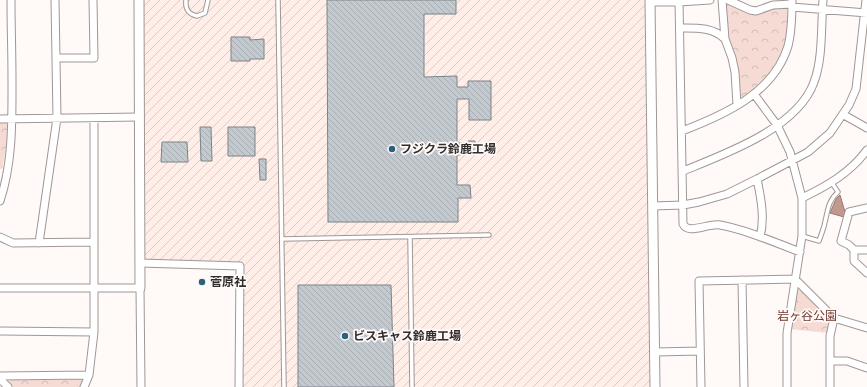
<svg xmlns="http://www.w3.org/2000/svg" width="867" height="387" font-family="'Public Sans','Noto Sans JP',sans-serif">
<defs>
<pattern id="industrial-furrows" width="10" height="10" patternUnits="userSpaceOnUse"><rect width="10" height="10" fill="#ffede8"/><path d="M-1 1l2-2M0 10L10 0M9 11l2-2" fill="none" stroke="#dbccc7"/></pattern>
<pattern id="park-crowns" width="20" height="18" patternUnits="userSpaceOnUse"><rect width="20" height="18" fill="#f6dbd4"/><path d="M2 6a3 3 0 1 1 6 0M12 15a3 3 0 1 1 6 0" fill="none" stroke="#d3bcb6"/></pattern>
<pattern id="building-back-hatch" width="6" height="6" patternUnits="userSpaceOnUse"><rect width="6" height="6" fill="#c3cacf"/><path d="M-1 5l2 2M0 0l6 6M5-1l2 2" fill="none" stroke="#a8aeb2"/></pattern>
</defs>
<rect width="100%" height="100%" fill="#fff9f8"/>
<path fill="url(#industrial-furrows)" d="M142,0H648L653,387H241L242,264L148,261L144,257Z"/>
<path fill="url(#park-crowns)" d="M728,2L749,13L776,7L786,8C789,12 788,17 788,23C787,54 768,79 744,98L740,96L736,59L732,46L726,36L725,3Z
M0,123H6L8,125L6,148L2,169H0Z
M801,290L828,317L830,320L828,333L790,329L796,291Z
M11,378H81L84,381L81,387H12L9,384Z"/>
<path fill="#c3998f" stroke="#977971" d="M840,195L845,212L844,217L830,213L836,199Z"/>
<path fill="url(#building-back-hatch)" stroke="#7c8388" d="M327,0H456V14H424V77L457,76V87H468V81H491V120H469V99H457V143H468V141H475L476,154L457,155V185H470L471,198H458V222H328Z
M231,37H250V40L264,39V59H250V61H231Z
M200,127H211L212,161H201Z
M228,127H255V156H228Z
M162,142H187L188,162H161Z
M259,159H266V180H260Z
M298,285H391L394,387H298Z"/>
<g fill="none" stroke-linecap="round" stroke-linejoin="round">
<g stroke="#a09795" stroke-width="5.5">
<path id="service" d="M186,0C185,9 188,14 197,16L205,13L208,0
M278,0L284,387
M802,236L819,241C821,235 824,228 825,222C828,210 828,201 838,192L832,183
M410,237L412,387
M282,239L489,235"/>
</g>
<g stroke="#a09795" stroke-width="9">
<path id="minor" d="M679,0L683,224C688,235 708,223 720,225C745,229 776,243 800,252
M722,0L725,39L732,58L735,72L737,105
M728,0L750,10L756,11L773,5L792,4
M650,2H679L710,0
M792,7L867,13
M680,28C696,28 713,27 725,39
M56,58H94L93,0
M754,94L777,125L790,152L802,198
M844,115L867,128
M0,119L140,117
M682,131C724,115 774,93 788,46C792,31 792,15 792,0
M683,171C725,154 798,128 814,82C823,59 821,25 823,0
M757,179C761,198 765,219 760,237
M0,201C13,162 12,120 12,80C12,53 11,27 11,0
M653,206L683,205L699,202L727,194L757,179L808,152L830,133L849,105L856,89L866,0
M867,208L849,212L841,241L849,245L854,250H867
M0,237L13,243L94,242
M39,243L57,118L55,0
M854,250V261L867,273
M140,263L240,266L239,387
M742,280L744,387
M0,288H140L141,387
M0,331L94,332
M655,352L700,351
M831,361H847L867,368
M0,376L89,375
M0,379L8,387
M84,387L89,375L94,332V118
M701,387L699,281L795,279L834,318L867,328
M787,387V333L802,236V198C827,186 850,173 867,150
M830,387V336L834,318"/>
</g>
<g stroke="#a09795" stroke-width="11">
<path id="tertiary" d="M139,0L140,288
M650,0L655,387"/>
</g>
<use href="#service" stroke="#fff" stroke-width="3.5"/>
<use href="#minor" stroke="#fff" stroke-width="7"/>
<use href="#tertiary" stroke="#fff" stroke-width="9"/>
</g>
<g fill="#2d607d" stroke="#fff9f8" stroke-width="1.5">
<circle cx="392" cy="149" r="4"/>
<circle cx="202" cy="282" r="4"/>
<circle cx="345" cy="336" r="4"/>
</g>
<g text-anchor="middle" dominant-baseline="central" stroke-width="3.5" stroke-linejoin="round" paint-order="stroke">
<g font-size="12" font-weight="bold" fill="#312d2c" stroke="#fff9f8" text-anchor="start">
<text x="400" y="149">フジクラ鈴鹿工場</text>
<text x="210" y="282">菅原社</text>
<text x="353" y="336">ビスキャス鈴鹿工場</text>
</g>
<g font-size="12" fill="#71392d" stroke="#fff9f8">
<text x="807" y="316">岩ヶ谷公園</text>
</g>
</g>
</svg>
